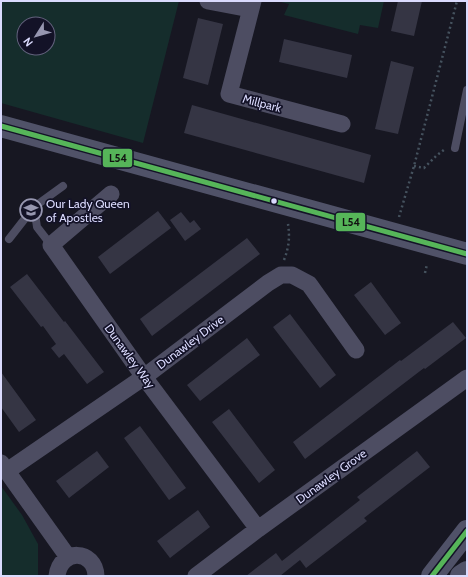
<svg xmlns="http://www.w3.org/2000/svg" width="468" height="577" font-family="Cabin,sans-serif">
<rect width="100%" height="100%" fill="#171722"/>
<path fill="#152d2c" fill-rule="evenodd" d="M1,1H179L143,143L1,103ZM24,24H48V48H24Z
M277,1H384L378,28L360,25L358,34L284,15L289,4Z
M1,486L22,515L38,544V576H1Z"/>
<path fill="#353544" d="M398,1H422L414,36L391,31Z
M198,18L223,24L208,85L183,78Z
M284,39L352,55L347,78L279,62Z
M391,61L414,67L398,134L375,129Z
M192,105L371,155L364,183L184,133Z
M158,211L171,228L110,274L98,257Z
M181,212L190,223L194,220L201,229L185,241L170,220Z
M247,238L260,254L152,336L140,319Z
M27,274L64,322L65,321L104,372L87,384L64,354L59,358L51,348L56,344L43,326L41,327L10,287Z
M371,282L401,323L385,335L354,295Z
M290,314L336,375L320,388L273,327Z
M453,322L466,338L425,369L424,368L305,459L293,442L400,360L401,361Z
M247,338L260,355L200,401L187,385Z
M1,372L36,420L19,432L1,407Z
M229,409L275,470L259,483L212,422Z
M140,426L186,488L169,500L124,438Z
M97,451L109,467L69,498L56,481Z
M417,451L430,467L364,518L367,521L306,568L300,560L280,576H246L276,553L282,561L360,500L357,497Z
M198,510L210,527L170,558L157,541Z"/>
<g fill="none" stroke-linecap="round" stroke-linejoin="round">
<path stroke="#45525e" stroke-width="2.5" stroke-dasharray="2 3" stroke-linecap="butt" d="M414,166L424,168L436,156L445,149
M399,217L414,166L457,1
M284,260C289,247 290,237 288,224
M425,273L427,264"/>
<path stroke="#4d4d62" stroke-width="8" d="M455,148L467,90
M9,239L34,207
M51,245L37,227L34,207L63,186"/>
<path stroke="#4d4d62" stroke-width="17" d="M208,1L250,9
M253,1L229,94L342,124
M111,194L51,245L144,377L258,529
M1,463L68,557
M7,471L144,377L268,283L281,275H292L309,284L356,350
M57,576C60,548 95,549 96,576
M196,576L258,529L467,378"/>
<path stroke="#505268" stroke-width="22" d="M1,126L467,254
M432,576L467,531
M461,576L467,572"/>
<g stroke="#131227" stroke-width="8">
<path id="bus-1" d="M1,126L467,254
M432,576L467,531"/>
</g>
<use href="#bus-1" stroke="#56b559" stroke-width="5"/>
</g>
<defs>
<g id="school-ring" transform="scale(1.15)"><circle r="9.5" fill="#131227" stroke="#9696b0" stroke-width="1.5"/><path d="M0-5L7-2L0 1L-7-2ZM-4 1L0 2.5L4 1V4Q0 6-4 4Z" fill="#9696b0"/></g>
</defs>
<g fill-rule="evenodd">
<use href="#school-ring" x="31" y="210"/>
</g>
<circle fill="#dadafd" stroke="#131227" stroke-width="1.5" cx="274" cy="201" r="3.5"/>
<g text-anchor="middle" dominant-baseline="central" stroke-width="3.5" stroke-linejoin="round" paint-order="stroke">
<g font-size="12" fill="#dadafd" stroke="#131227">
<text transform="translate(262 103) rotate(15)">Millpark</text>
<text transform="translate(190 342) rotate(-37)">Dunawley Drive</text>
<text transform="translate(130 356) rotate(54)">Dunawley Way</text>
<text transform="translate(331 476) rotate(-36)">Dunawley Grove</text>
</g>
<g font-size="12" fill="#dadafd" stroke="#131227" text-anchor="start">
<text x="46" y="203">Our Lady Queen<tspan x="46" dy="14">of Apostles</tspan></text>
</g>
</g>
<g stroke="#131227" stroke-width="1.5">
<rect x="102" y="148" width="31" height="20" rx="4" fill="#56b559"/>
<rect x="335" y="212" width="31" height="20" rx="4" fill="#56b559"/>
</g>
<g font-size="11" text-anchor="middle" font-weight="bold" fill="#111">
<text x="118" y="162">L54</text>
<text x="351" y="226">L54</text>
</g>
<rect width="468" height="577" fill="none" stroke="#dadafd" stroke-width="4"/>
<g transform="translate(36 36) rotate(233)"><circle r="19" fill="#131227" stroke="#63627d"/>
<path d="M0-3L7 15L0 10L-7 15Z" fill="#9696b0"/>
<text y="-6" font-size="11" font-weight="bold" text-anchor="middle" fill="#dadafd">N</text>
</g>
</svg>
